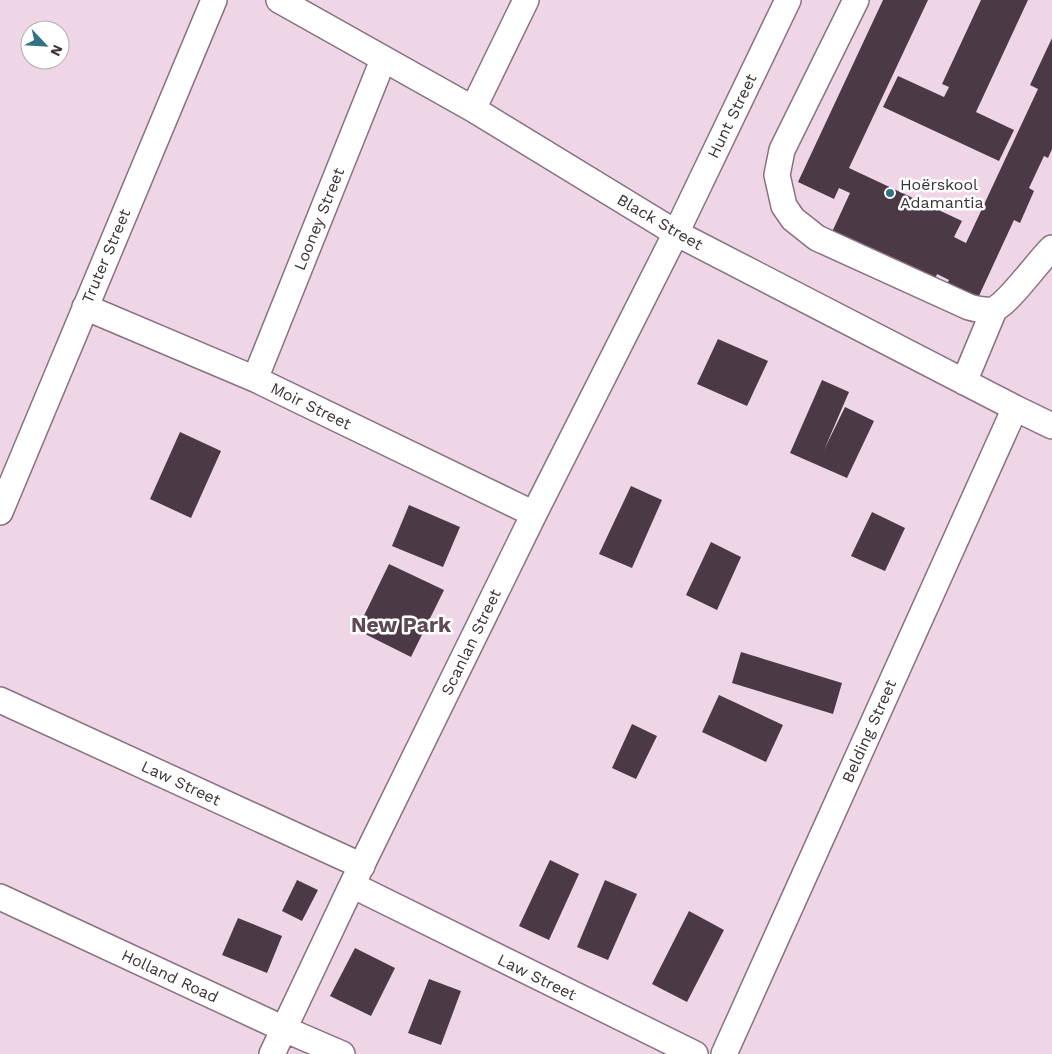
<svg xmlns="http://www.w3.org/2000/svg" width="1052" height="1054" font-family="'Work Sans',sans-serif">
<rect width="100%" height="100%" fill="#efd6e6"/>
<path fill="#4c3946" d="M883,0H928L849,168L962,221L954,237L966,243L1038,89L1030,85L1052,38V149L1048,158L1044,156L1029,188L1034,191L1020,223L1014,220L978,298L947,284L949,280L937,274L935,280L832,232L850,193L839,188L834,199L798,182Z
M981,0H1028L976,112L1014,130L999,161L883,107L898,76L944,97L949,87L942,84Z
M718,339L768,361L747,406L697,384Z
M822,380L849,392L824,450L845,407L874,421L847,478L790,453Z
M180,432L221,451L191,518L150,499Z
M631,486L662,500L632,568L599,554Z
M409,505L460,527L443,567L392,546Z
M872,512L905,528L885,571L851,556Z
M711,542L741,557L717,610L686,595Z
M389,564L444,590L411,657L357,630Z
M741,652L842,683L833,714L732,683Z
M719,695L783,725L766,762L702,732Z
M632,724L657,736L636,779L612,768Z
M550,860L579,874L549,940L519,926Z
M297,880L318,890L302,921L282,911Z
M605,880L637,894L608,960L577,947Z
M689,911L724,930L687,1002L652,984Z
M238,918L282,936L267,973L222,955Z
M355,948L395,968L371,1016L330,996Z
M429,979L461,991L441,1045L408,1033Z"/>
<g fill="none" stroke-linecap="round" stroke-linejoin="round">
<g stroke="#887180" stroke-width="28">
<path id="minor" d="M279,0L473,109L676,233L1015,408L1052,426
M856,0L782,150L777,175L784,206L793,219L817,238L969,307C976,309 984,311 992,310C1007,306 1038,261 1052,248
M473,109L526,0
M85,307L255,379L534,514
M255,379L383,60
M964,382L994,310
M0,512L214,0
M0,700L362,866
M352,885L695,1054
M0,897L284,1029L342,1054
M272,1054L352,885L534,514L676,233L788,0
M724,1054L1015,408"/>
</g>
<use href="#minor" stroke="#fff" stroke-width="25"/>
</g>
<circle fill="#307384" stroke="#fff" stroke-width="2" cx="890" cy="193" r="5"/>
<g text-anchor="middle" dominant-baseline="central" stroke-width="5" stroke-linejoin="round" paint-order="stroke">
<g font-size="16" fill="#3c3239" stroke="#fff">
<text transform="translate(732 116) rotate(-64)">Hunt Street</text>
<text transform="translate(319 219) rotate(-68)">Looney Street</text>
<text transform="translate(660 222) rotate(30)">Black Street</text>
<text transform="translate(106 256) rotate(-67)">Truter Street</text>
<text transform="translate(311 406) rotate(26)">Moir Street</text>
<text transform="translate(471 642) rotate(-64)">Scanlan Street</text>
<text transform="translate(869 731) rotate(-66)">Belding Street</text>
<text transform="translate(181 783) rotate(25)">Law Street</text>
<text transform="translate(170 976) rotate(25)">Holland Road</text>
<text transform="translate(537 977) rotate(26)">Law Street</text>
</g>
<g font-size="16" fill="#3c3239" stroke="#fff" text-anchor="start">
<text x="900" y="184">Hoërskool<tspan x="900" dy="18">Adamantia</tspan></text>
</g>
<g font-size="21" font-weight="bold" fill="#5f4a58" stroke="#fff">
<text x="401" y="624">New Park</text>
</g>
</g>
<g transform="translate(45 45) rotate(115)"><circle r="24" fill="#ffffff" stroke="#b1adb0"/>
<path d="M0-4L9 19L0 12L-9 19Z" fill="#307384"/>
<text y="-8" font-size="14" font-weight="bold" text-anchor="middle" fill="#3c3239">N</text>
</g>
</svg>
